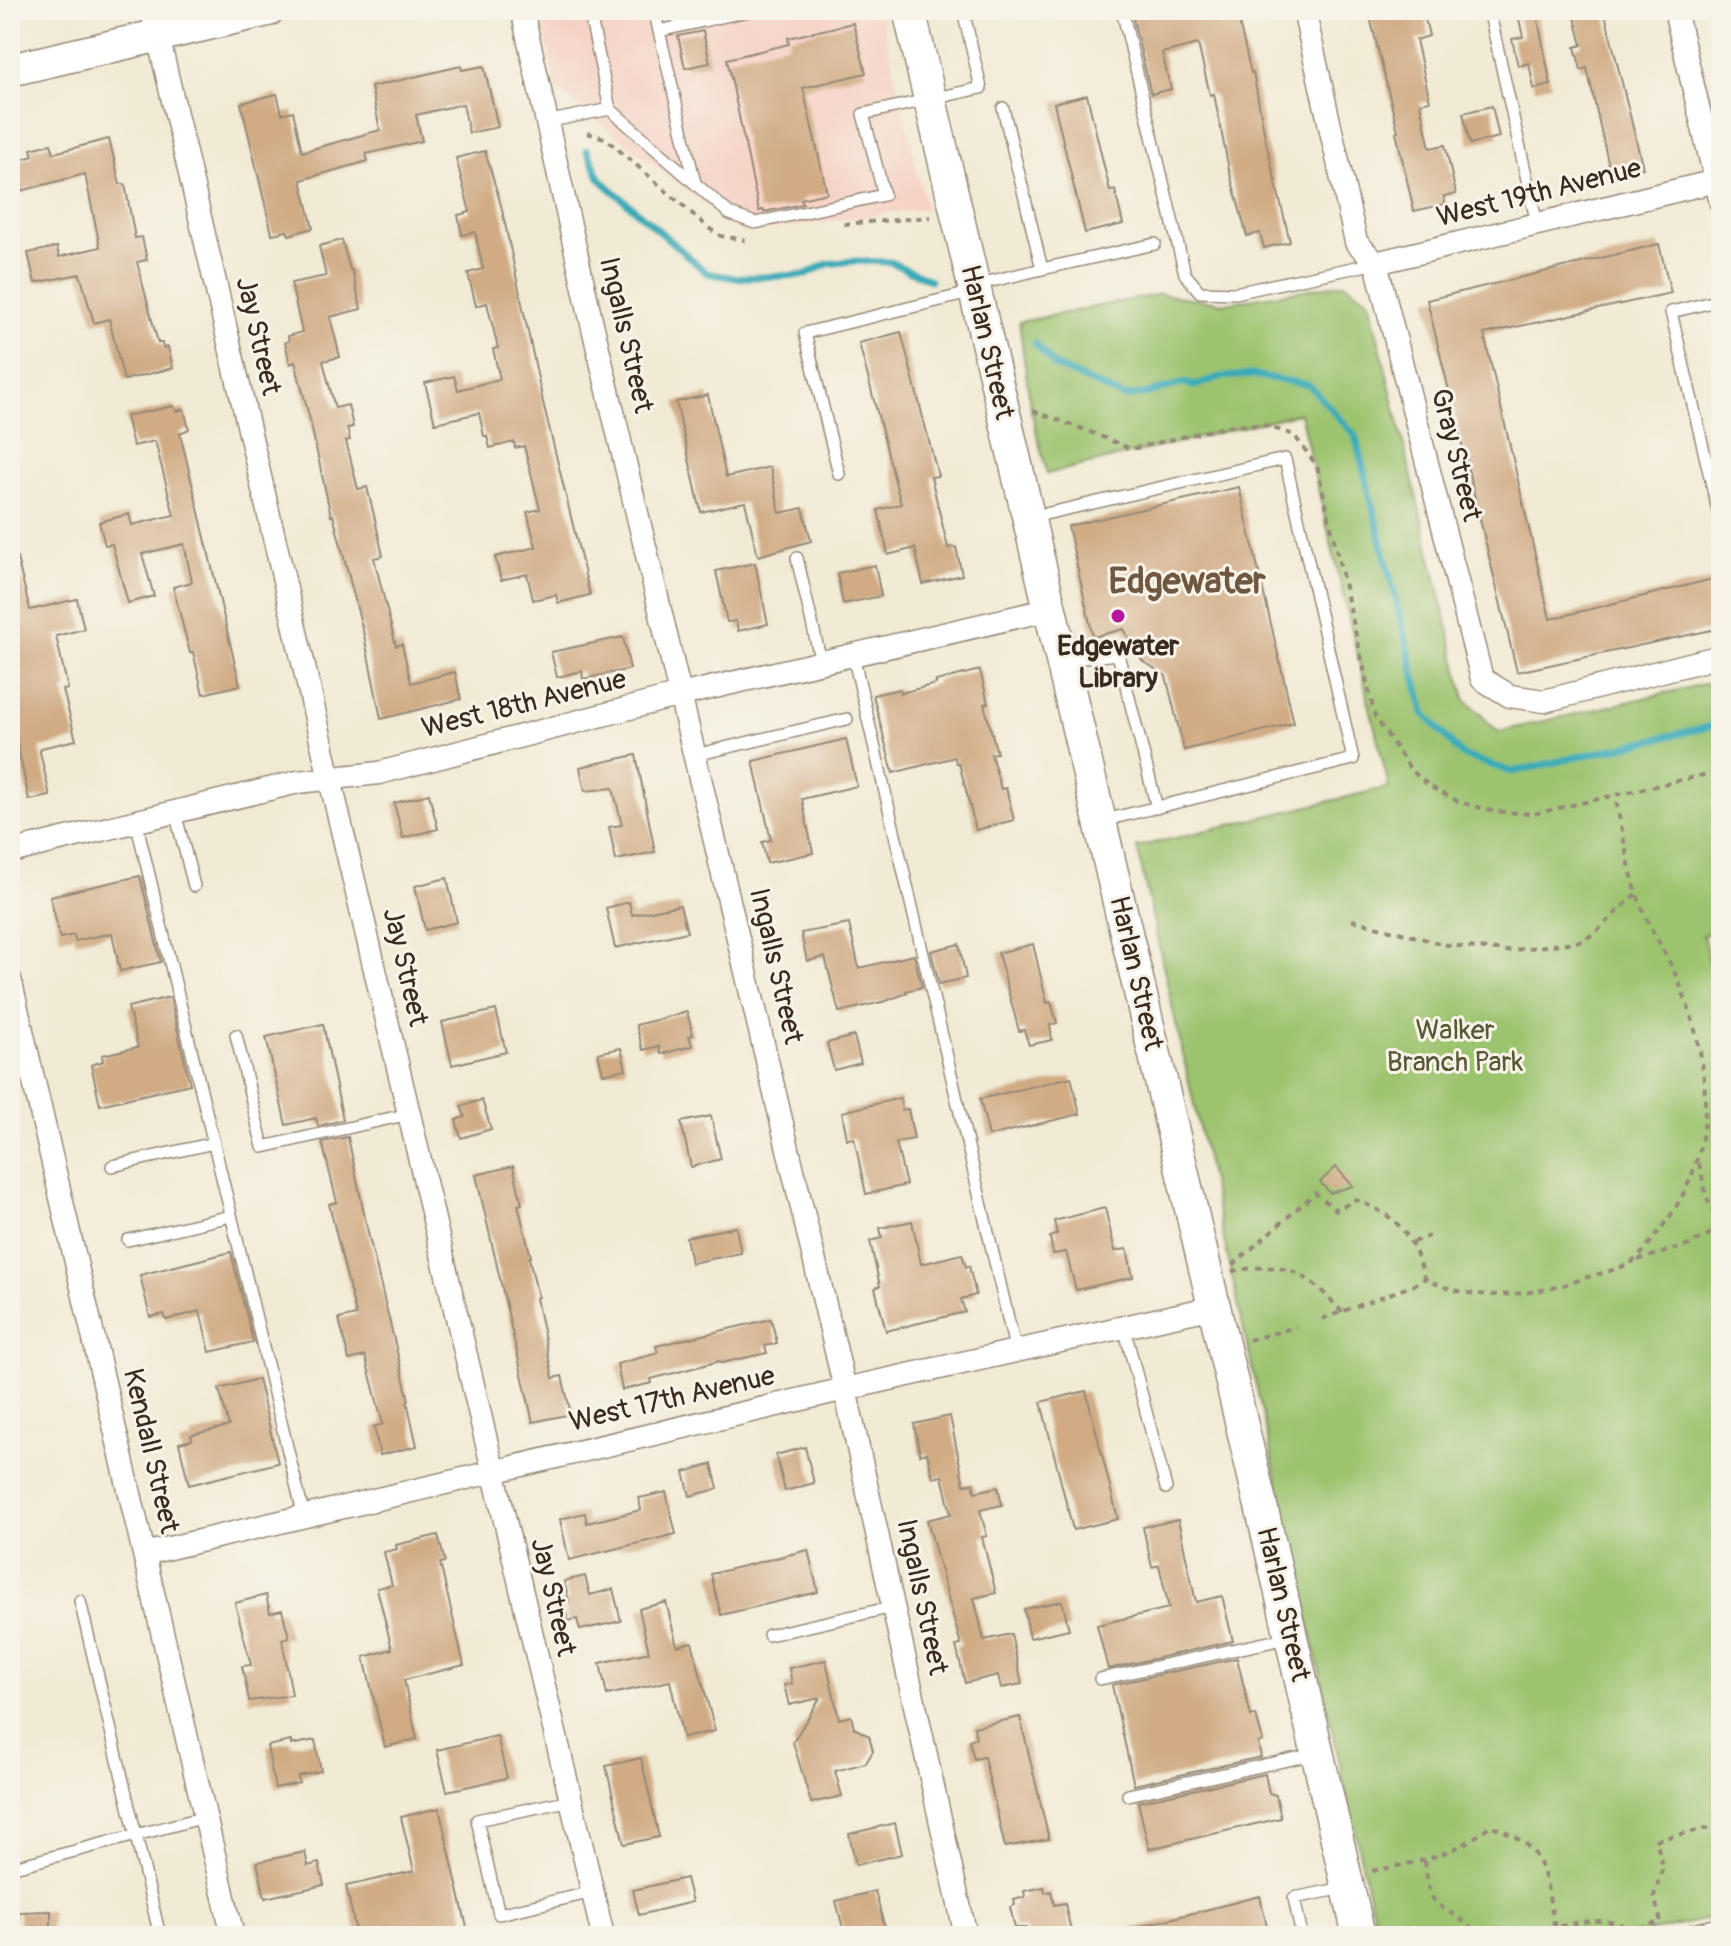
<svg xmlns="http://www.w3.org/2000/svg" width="1731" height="1946" font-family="Pangolin,sans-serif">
<rect width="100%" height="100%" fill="#f7f3e8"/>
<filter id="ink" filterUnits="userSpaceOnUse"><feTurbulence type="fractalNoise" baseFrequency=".0125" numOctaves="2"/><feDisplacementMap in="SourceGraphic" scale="16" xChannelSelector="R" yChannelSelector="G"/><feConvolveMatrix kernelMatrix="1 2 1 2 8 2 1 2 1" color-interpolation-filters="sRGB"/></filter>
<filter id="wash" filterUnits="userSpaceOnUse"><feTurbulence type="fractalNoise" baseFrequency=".006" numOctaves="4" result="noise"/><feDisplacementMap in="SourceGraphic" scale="32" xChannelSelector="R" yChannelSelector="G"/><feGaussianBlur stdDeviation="1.8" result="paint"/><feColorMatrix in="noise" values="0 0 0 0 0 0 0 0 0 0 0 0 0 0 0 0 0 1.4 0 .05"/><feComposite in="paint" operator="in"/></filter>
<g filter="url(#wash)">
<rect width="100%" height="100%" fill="#f1ead4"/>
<path fill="#f6d1c5" d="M540,10H880L926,208L743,233L556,89Z"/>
<path fill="#9cc36e" stroke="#6c7646" stroke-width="2" d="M1345,283L1369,300L1465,699L1498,732L1721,680V930L1703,935L1721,1011V1916L1632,1936H1378L1137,847L1389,787L1300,413L1047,474L1031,410L1019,322L1160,294L1226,303Z"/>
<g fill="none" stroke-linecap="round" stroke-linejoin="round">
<path stroke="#39aab7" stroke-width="7" d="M587,150L601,180L707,273L735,278L805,275L827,264L853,261L890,262L930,280
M1035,343L1055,366L1124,397L1145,394L1184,383L1195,386L1220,377L1253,375L1309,385L1355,435L1424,713L1462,755L1512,772L1721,724"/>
</g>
<g id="blocks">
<path fill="#d0ab84" d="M1148,10H1236L1251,73L1253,72L1266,142L1290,242L1264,248L1260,233L1247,236L1229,170L1214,94L1210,95L1198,44L1162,53L1171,89L1151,94L1132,14Z
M1398,10H1423L1429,36L1416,40L1430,101L1420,103L1430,148L1445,145L1456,194L1444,196L1445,204L1414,211L1396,132L1398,131L1370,17Z
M1517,10H1536L1551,85L1534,89L1529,63L1518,66L1512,39L1523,37Z
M1573,10H1604L1643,168L1611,175L1587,68L1581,70L1575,47L1582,45Z
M853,23L866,73L803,88L827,193L801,199L803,204L764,212L763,210L759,211L727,59L789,44L788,38Z
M703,31L710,63L685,68L678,36Z
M461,66L462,70L484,66L498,127L469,133L463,104L416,115L422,141L366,154L368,161L301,180L313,228L289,235L287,231L272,234L241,103L277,94L282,114L293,111L302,152L380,130L371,87Z
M1087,95L1110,191L1115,190L1123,224L1085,233L1054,103Z
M1492,106L1499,137L1470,144L1463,113Z
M109,139L120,184H125L135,238L142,237L147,260L137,262L158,343H162L163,348L168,347L173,368L124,380L109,319L94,323L80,274L35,283L28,253L57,247L59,257L100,247L85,174L10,194V163L33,156L31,149L51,144L54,153Z
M485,151L501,205L543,402L590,595L558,603L556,595L533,600L527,574L501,580L495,557L536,547L527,512L540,509L524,446L515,448L514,442L490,448L487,436H484L479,413L435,423L425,383L454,376L458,390L500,379L493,349L498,348L487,303L476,306L468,273L483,269L475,232L462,235L458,215L470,212L456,158Z
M342,240L350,270H352L361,309L330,317L340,357L323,361L335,408L348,405L353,427L347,428L350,440L346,441L358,489L367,487L374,515L383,556L374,558L396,646L402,644L411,683L455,672L461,699L381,719L364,635L333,515L331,516L309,416L295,362L290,364L285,342L289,341L288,336L302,332L291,283L326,276L319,246Z
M1659,244L1671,293L1484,334L1550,619L1721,577V628L1517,672L1427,300Z
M901,332L938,476L931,477L948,548L956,547L962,575L923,584L915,548L888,555L878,510L901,504L859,343Z
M708,395L726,477L770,467L780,513L803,508L811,541L758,556L745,502L701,512L676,402Z
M174,406L176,411L184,409L189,429L180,433L240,685L203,694L193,652L190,653L173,587L192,582L184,544L142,554L154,596L128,603L112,544L105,545L99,522L129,514L132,525L174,515L155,441L133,446L126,416Z
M1239,487L1294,723L1184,750L1166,676L1143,661L1135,651L1124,629L1093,637L1068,526Z
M17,558L30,610L77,599L84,629L56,636L68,689L63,690L76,740L41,748L40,752L50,796L29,800L10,708V559Z
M755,563L768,624L738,631L736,621L727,622L716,571Z
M875,565L881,596L843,604L837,573Z
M623,637L630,669L583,679L582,671L557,677L551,652Z
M980,670L988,703L984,704L997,753L991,754L1001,789L1006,788L1014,820L976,830L959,763H956L955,757L893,773L873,695L900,689L901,693L936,684V681Z
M846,739L857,786L802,799L813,853L767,863L762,842L771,840L753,761Z
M636,755L655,852L616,860L609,827L622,825L613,788L585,791L580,767Z
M429,794L438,829L403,838L394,803Z
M140,876L161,962L120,971L112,933L75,941L74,935L60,938L50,896Z
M447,878L457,922L425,930L415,886Z
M629,902L632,915L680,905L687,932L615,948L606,908Z
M849,924L859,968L914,955L922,987L906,991L907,993L886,1001L839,1012L825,957L807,961L801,933Z
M959,944L966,978L939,984L931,951Z
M1033,944L1047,1003L1051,1002L1057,1023L1050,1025L1052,1040L1029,1045L1024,1030L1019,1031L998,953Z
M170,997L190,1084L100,1105L91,1065L103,1061L102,1055L138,1047L128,1007Z
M496,1010L506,1052L452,1065L442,1022Z
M687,1012L693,1035L689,1036L692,1046L661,1054L659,1046L643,1050L636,1025Z
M323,1024L343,1120L318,1126L316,1118L286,1125L266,1037Z
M854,1036L861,1063L834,1070L827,1043Z
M621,1048L626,1069L603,1074L598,1053Z
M1071,1077L1080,1114L989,1136L980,1099Z
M900,1098L902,1110L908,1109L914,1139L896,1142L906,1185L866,1194L854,1138L847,1139L842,1112Z
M482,1100L491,1129L461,1138L456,1120L465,1117L461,1106Z
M711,1116L721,1159L691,1167L681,1122Z
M348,1137L369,1237L409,1401H407L417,1446L380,1455L374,1427L383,1424L365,1356L349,1360L339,1319L356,1315L329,1204L337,1202L322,1142Z
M513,1166L522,1204L518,1205L531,1257L529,1258L538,1297L536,1298L553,1378L562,1376L571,1414L533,1422L476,1175Z
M1336,1167L1353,1186L1330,1193L1320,1182Z
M1105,1208L1115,1251L1127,1249L1133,1277L1076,1290L1066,1252L1053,1254L1050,1237L1057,1234L1054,1221Z
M912,1221L921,1264L962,1254L966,1267L969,1266L976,1295L961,1299L965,1312L886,1331L875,1288L880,1286L870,1241L882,1238L880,1228Z
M736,1227L741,1253L691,1263L686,1237Z
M231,1252L253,1342L210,1352L200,1311L166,1320L164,1314L150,1317L140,1275Z
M771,1319L777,1343L765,1346L767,1353L721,1363L720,1361L651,1379L652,1383L622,1390L617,1364L658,1353L656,1346Z
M258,1379L278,1463L189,1485L179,1443L192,1440L191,1435L229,1426L219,1389Z
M1086,1391L1118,1519L1073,1530L1041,1402Z
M950,1416L964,1485L973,1483L975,1492L998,1487L1002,1505L980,1510L987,1536L982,1537L996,1593L974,1598L984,1640L1011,1634L1022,1684L1001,1688L998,1675L965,1683L956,1646L961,1645L927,1520L951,1514L942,1476L933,1478L927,1453L920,1455L914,1424Z
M805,1447L814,1483L785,1491L776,1455Z
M712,1464L718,1489L690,1496L684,1472Z
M666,1492L676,1534L569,1560L560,1519L585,1513L587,1523L641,1510L639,1498Z
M1178,1520L1196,1602L1222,1596L1233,1641L1108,1669L1097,1625L1169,1608L1159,1565L1152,1567L1143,1527Z
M438,1535L445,1562L440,1563L464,1665L404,1680L417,1739L385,1747L364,1657L392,1649L377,1588L392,1585L384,1552L397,1549L396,1545Z
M808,1550L818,1592L721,1615L711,1574Z
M585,1576L590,1595L613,1589L621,1621L580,1630L577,1619L568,1621L564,1602L569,1601L564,1581Z
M266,1595L270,1613L282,1610L289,1637L282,1639L292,1695L249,1701L242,1666L251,1665L235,1603Z
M1062,1601L1069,1629L1030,1638L1024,1609Z
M666,1602L677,1646L692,1642L715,1731L683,1738L670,1681L607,1695L600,1663L649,1652L639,1609Z
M1237,1658L1251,1716L1256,1715L1263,1741L1258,1743L1261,1757L1134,1785L1112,1685Z
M826,1660L839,1719L851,1716L854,1728L869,1736L873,1751L866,1763L835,1771L842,1796L811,1803L793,1742L820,1698L789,1705L784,1685L792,1684L789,1668Z
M1020,1717L1049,1839L1005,1847L984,1757L974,1759L969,1740L976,1738L974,1727Z
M497,1736L507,1778L447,1791L437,1750Z
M315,1740L321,1771L298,1776L299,1783L275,1788L267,1746L291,1741V1745Z
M641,1758L659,1837L624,1844L606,1766Z
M1265,1774L1269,1793L1276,1795L1281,1818L1149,1849L1138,1802Z
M439,1808L469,1936H357L346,1886L414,1871L401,1817Z
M895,1823L902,1854L856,1865L849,1834Z
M305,1852L308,1866L319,1863L324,1885L265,1898L257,1862Z
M686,1878L692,1902L639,1915L633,1890Z
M1044,1887L1045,1893L1051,1891L1054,1905L1065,1903L1072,1936H1027L1026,1928H1015L1010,1907L1015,1905L1014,1900L1025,1897L1024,1891Z
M875,1891L887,1936H845L836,1901Z
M1260,1896L1269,1936H1131L1130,1929Z
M51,1911V1936H20L19,1912Z"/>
</g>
</g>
<g filter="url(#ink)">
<use href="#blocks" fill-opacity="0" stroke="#968a79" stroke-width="2"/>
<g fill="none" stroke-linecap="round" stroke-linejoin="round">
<g stroke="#968a79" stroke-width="14">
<path id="lane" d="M589,10L610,109
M654,10L695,183
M1122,10L1185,274L1200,292L1235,293L1376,263
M1489,10L1537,224
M659,31L752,10
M546,122L610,109L730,214L755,223L884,195L863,114L981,88L963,10
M1042,269L1155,244
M975,285L1042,269L1003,108
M1721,300L1671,312L1721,523
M839,474L805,333L974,292
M1032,517L1285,459L1353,759L1101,821
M797,558L821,662
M853,655L1016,1352
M1065,660L1118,654L1157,808
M695,755L847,719
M175,812L194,886
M136,821L304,1517
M236,1035L263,1147L409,1114
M112,1166L214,1143
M128,1240L231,1216
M1124,1327L1166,1488
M80,1601L160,1936
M769,1635L893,1607
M1100,1679L1287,1638
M1128,1795L1315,1754
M571,1800L477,1820L499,1914L593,1892
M10,1868L205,1817
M1302,1936L1294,1898L1344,1888"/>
</g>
<g stroke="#968a79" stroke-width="25">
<path id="street" d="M152,10L330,779L603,1936
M522,10L590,315L845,1389L966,1936
M1304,10L1356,242L1376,263L1482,679L1510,696L1544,701L1721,656
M1675,10L1721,203
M1376,263L1716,181
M10,852L298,782L379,773L680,695L1051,609
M10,979L233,1936
M144,1554L845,1389L1214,1307
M1693,1936L1721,1929"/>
</g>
<g stroke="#968a79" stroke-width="35">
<path id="secondary" d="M909,10L1269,1540L1359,1936
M10,70L268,10"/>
</g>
<path stroke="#968a79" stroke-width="4" stroke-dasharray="6 6" stroke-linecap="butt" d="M587,133L605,138L710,229L721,236L745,240
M844,224L931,217
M1033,411L1083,429L1131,449L1233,425H1264L1294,435L1317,466L1375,717L1411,770L1429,786L1459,802L1492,811L1533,814L1721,771
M1352,920L1447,945L1507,951L1582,941L1595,933L1637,893
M1699,1163L1707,1198L1721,1229
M1413,1242L1429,1236
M1638,1260L1689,1245L1721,1228
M1233,1265L1315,1193L1336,1210L1356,1200C1400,1217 1411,1234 1425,1278
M1232,1271C1289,1261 1305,1271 1342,1312
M1322,1319L1414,1285L1425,1278C1469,1305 1539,1295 1585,1278C1600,1273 1624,1269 1636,1259C1644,1252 1652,1240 1659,1231C1718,1158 1714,1074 1682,990C1670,957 1646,926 1636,891C1627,861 1622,828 1615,796
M1249,1340L1296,1327
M1425,1861C1430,1914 1436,1898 1470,1927L1472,1936
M1372,1871C1416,1862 1457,1856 1490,1825C1550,1848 1543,1872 1555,1928
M1525,1936C1553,1928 1594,1914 1622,1925L1625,1931L1661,1922L1654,1896L1663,1867L1656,1840L1721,1825"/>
<use href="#lane" stroke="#fff" stroke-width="11"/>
<use href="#street" stroke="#fff" stroke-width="22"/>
<use href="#secondary" stroke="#fff" stroke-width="32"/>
</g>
</g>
<circle fill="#b5179e" stroke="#f7f3e8" stroke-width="3" cx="1118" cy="616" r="8"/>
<g text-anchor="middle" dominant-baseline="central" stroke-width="6" stroke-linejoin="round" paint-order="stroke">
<g font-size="28" fill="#3b2a1e" stroke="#f7f3e8">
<text transform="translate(1539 193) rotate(-14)">West 19th Avenue</text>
<text transform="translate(626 335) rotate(77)">Ingalls Street</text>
<text transform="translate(258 336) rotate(77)">Jay Street</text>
<text transform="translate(987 342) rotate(77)">Harlan Street</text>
<text transform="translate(1456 455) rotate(76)">Gray Street</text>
<text transform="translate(524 704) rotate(-14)">West 18th Avenue</text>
<text transform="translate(776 966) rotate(77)">Ingalls Street</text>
<text transform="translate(405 967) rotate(77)">Jay Street</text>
<text transform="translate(1136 973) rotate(77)">Harlan Street</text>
<text transform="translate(672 1399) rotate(-13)">West 17th Avenue</text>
<text transform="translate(151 1451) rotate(77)">Kendall Street</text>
<text transform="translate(553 1597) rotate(77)">Jay Street</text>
<text transform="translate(922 1597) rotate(78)">Ingalls Street</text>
<text transform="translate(1283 1604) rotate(77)">Harlan Street</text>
</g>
<g font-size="28" font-weight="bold" fill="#3b2a1e" stroke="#f7f3e8">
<text x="1118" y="646">Edgewater<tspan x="1118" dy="32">Library</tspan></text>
</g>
<g font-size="28" fill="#585836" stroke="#f7f3e8">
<text x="1455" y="1030">Walker<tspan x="1455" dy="32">Branch Park</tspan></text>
</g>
<g font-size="36" font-weight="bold" fill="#6f5742" stroke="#f7f3e8">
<text x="1187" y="581">Edgewater</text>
</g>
</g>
<rect width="1731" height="1946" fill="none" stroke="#f7f3e8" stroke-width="40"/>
</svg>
